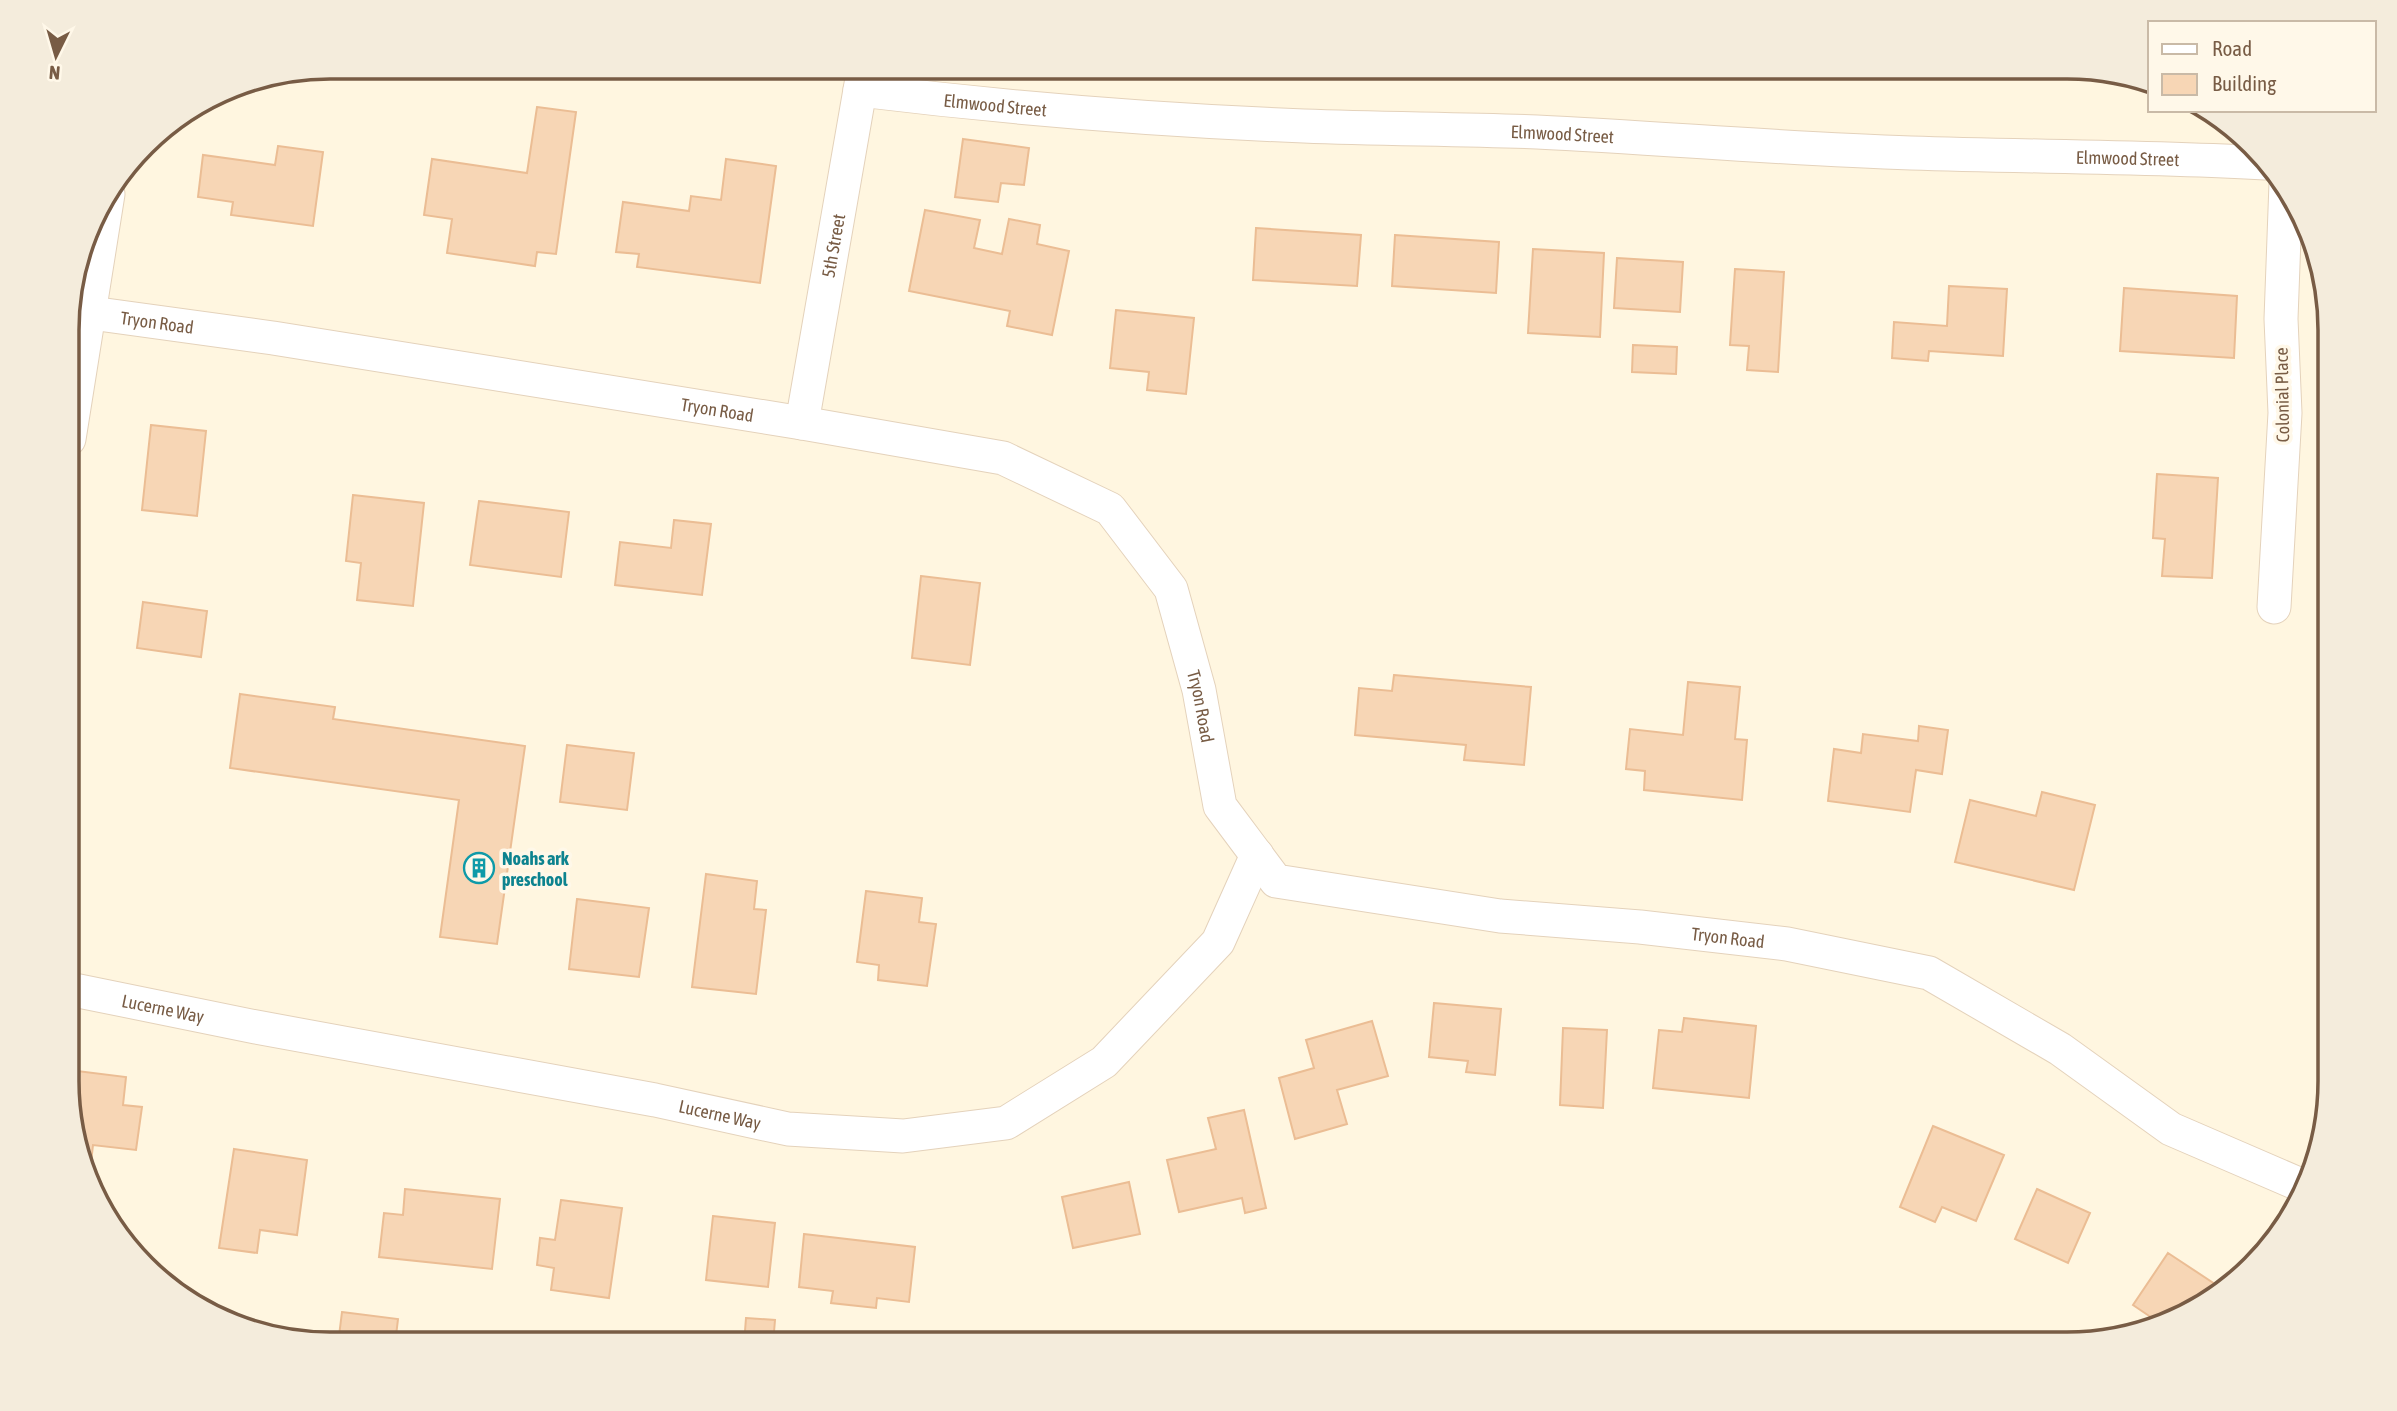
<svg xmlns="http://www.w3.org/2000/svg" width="2397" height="1411" font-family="'Asap Condensed',sans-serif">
<rect width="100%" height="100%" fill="#fff6e0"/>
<path fill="#f7d6b5" stroke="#ebbd94" stroke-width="2" d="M537,107L576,112L556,254L537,252L535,266L447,253L452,219L424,215L432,159L527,173Z
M963,139L1029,148L1024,185L1001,183L998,202L955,197Z
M278,146L323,152L313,226L231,215L233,202L198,197L203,155L275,165Z
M726,159L776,166L760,283L637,267L639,254L616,252L623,202L689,211L691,196L721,200Z
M925,210L980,220L974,248L1002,254L1009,219L1040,225L1037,244L1069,251L1052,335L1007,326L1010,311L909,291Z
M1256,228L1361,235L1357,286L1253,280Z
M1395,235L1499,242L1496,293L1392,286Z
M1533,249L1604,253L1600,337L1528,333Z
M1617,258L1683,262L1680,312L1614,308Z
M1735,269L1784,272L1778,372L1747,370L1749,346L1730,345Z
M1949,286L2007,289L2003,356L1929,351L1928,361L1892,358L1894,322L1947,326Z
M2124,288L2237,296L2234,358L2120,351Z
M1116,310L1194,318L1186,394L1147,390L1149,372L1110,368Z
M1633,345L1677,347L1676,374L1632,372Z
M151,425L206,431L197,516L142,510Z
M2157,474L2218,478L2212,578L2162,576L2165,539L2153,538Z
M353,495L424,503L413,606L357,600L361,563L346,561Z
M479,501L569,512L561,577L470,565Z
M674,520L711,524L702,595L615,585L620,542L671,548Z
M921,576L980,583L970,665L912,658Z
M143,602L207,611L201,657L137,648Z
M1394,675L1531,687L1524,765L1464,760L1466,745L1355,735L1359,688L1392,691Z
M1688,682L1740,687L1735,739L1747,740L1742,800L1644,790L1645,771L1626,769L1630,729L1683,735Z
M240,694L335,707L333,719L525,746L497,944L440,937L459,800L230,768Z
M1919,726L1948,730L1942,774L1916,770L1910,812L1828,801L1834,749L1861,753L1863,734L1918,741Z
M567,745L634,753L627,810L560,802Z
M2042,792L2095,805L2074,890L1955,862L1970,800L2036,816Z
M706,874L757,881L754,909L766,910L756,994L692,987Z
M866,891L922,898L919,922L936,924L927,986L878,980L879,965L857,962Z
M577,899L649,908L639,977L569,969Z
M1434,1003L1501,1009L1495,1075L1466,1072L1468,1061L1429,1057Z
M1684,1018L1756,1026L1749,1098L1653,1088L1659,1030L1682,1032Z
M1372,1021L1388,1076L1337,1090L1347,1124L1295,1139L1279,1078L1314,1068L1306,1040Z
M1563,1028L1607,1030L1603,1108L1560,1105Z
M69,1070L126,1077L123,1105L142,1107L136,1150L93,1145L90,1172L69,1115Z
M1244,1110L1266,1208L1245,1213L1242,1198L1179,1212L1167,1160L1216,1149L1208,1118Z
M1933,1126L2004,1155L1976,1221L1942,1207L1935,1222L1900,1207Z
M234,1149L307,1160L297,1235L260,1230L257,1253L219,1248Z
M1129,1182L1140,1234L1073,1248L1062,1197Z
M405,1189L500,1199L492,1269L379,1257L384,1213L403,1215Z
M2037,1189L2090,1213L2068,1263L2015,1239Z
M561,1200L622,1208L609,1298L551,1290L554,1268L537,1265L540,1238L555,1240Z
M713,1216L775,1223L768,1287L706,1280Z
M804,1234L915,1247L909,1302L877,1298L876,1308L831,1303L833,1291L799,1287Z
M2168,1253L2224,1290L2199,1309L2158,1322L2133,1305Z
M342,1312L398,1319L395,1344H338Z
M746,1318L775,1320L773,1344H744Z"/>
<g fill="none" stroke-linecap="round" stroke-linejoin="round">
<g stroke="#e4d2bb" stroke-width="35">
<g id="minor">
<path id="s1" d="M860,90C1007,108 1156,120 1304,126C1382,129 1460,129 1537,132C1662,138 1787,149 1911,153C2029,157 2147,156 2265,163"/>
<path id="s2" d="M69,310L273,338L802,423L1003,458L1110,509L1171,589L1199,690L1220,806L1276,881L1500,916L1640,927L1787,944L1929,973L2060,1049L2171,1129L2303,1186"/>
<path id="s3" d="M802,423L864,67"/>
<path d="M69,439L108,194"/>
<path d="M2274,607L2285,413L2281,319L2286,183"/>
<path id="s4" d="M69,989L256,1027L655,1100L788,1129L903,1136L1006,1123L1104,1062L1218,942L1257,855"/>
</g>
</g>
<use href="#minor" stroke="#fff" stroke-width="33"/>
</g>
<defs>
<g id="building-ring" transform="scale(1.575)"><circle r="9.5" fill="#fff8e9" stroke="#0f9aa8" stroke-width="1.5"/><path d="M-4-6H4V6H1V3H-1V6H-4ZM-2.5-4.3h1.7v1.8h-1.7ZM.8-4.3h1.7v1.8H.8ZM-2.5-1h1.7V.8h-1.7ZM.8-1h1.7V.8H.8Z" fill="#0f9aa8"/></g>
</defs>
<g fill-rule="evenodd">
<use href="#building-ring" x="479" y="868"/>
</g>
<g text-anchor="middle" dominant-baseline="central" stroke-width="7" stroke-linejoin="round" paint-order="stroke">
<g font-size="18" fill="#785c45" stroke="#fff8e9">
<text stroke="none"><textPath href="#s1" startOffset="136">Elmwood Street</textPath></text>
<text stroke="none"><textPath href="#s1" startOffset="704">Elmwood Street</textPath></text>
<text stroke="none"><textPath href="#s1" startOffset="1270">Elmwood Street</textPath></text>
<text stroke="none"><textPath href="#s3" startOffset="180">5th Street</textPath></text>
<text stroke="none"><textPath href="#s2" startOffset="89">Tryon Road</textPath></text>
<text transform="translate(2282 395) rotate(-91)">Colonial Place</text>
<text stroke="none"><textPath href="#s2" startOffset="656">Tryon Road</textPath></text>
<text stroke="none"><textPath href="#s2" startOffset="1286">Tryon Road</textPath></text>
<text stroke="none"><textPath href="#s2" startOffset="1937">Tryon Road</textPath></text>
<text stroke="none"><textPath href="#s4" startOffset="96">Lucerne Way</textPath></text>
<text stroke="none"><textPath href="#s4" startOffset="663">Lucerne Way</textPath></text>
</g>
<g font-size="18" font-weight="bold" fill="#0d838f" stroke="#fff8e9" text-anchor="start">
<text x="502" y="858">Noahs ark<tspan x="502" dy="21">preschool</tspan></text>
</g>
</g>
<path d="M0 0H2397V1411H0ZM330 79H2067A251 251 0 0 1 2318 330V1081A251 251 0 0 1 2067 1332H330A251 251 0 0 1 79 1081V330A251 251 0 0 1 330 79Z" fill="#f4ecdc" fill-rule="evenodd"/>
<path fill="none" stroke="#785c45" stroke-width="3.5" d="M330 79H2067A251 251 0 0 1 2318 330V1081A251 251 0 0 1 2067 1332H330A251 251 0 0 1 79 1081V330A251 251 0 0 1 330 79Z"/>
<rect x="2148" y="21" width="228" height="91" fill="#fff8e9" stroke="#c9baa7" stroke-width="2"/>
<rect x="2162" y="44" width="35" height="10" fill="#ffffff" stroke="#c9baa7" stroke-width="2"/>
<text x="2212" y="56" font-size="21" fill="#785c45">Road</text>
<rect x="2162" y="74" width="35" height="21" fill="#f7d6b5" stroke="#c9baa7" stroke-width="2"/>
<text x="2212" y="91" font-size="21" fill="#785c45">Building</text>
<g transform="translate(56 56) rotate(185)" stroke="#fff8e9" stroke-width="5" paint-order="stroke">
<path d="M0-5L12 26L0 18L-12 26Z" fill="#785c45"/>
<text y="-10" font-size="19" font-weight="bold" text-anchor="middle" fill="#785c45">N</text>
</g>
</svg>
